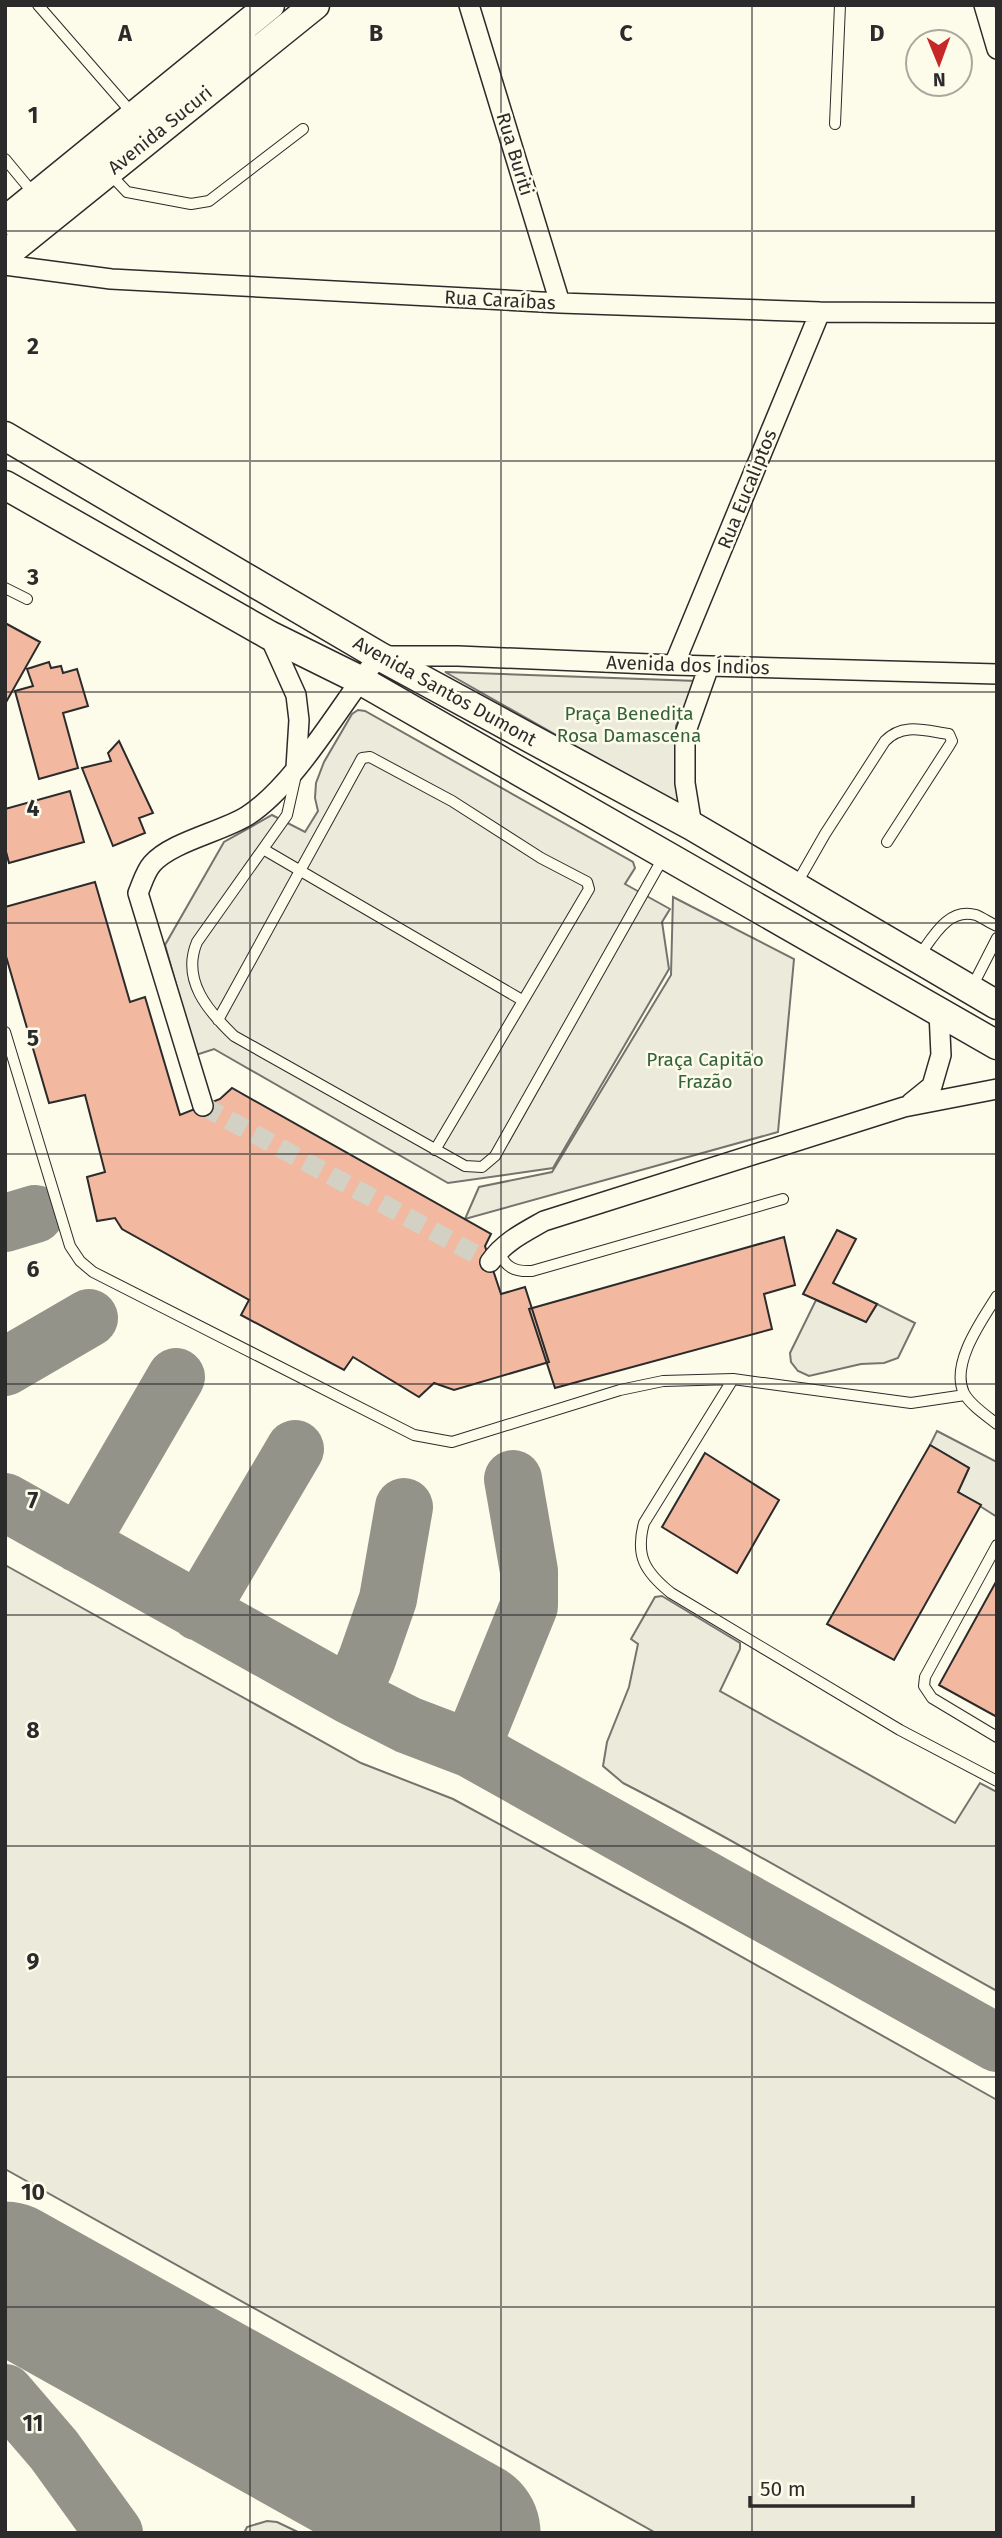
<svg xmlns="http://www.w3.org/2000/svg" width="1002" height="2538" font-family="'Fira Sans',sans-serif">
<rect width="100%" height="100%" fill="#fdfbea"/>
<path fill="#ecebdb" stroke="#74746e" stroke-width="2" d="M445,672L697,681L676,726V767L681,806Z
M673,897L794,959L778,1132L465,1219L479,1187L552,1172L671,975Z
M816,1300L866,1322L877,1304L915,1323L898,1358L884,1363L861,1364L809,1376L798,1371L791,1362L790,1353Z
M937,1431L997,1462V1517L958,1492L969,1468L930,1445Z
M5,1565L361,1763L453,1799L685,1925L997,2100V2533H656L5,2169Z
M662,1596L740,1643V1649L720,1691L955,1823L980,1783L997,1792V1991C872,1922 750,1848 623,1783L603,1766L607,1742L629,1687L638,1644L631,1639L655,1597Z
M267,2521L277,2522L300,2533H244L247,2527Z"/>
<path fill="#eceadb" stroke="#74746e" stroke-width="2" d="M358,710L365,711L633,862L635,868L625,884L670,909L662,922L669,969L553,1168L448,1183L214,1049L196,1055L165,945L224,842L272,815L305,832L318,811L315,798L316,783L324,762L352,714Z"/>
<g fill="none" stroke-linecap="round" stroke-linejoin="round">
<path stroke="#94938a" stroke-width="58" d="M5,1223L35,1214
M5,1367L89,1318
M5,1502L351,1696L408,1725L471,1749L997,2043
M79,1544L176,1377
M199,1612L295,1449
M351,1696L367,1659L388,1599L404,1507
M471,1749L529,1606V1571L513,1479
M5,2393L54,2450L114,2533"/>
<path stroke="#94938a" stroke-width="147" d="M5,2275L467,2533"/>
</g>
<path fill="#f2b8a0" stroke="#2b2b2b" stroke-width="2" d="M5,623L40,642L5,704Z
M49,662L51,668L61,666L63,673L77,669L88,706L63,713L78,768L39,779L15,691L33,686L27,669Z
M119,741L153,813L139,818L145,833L113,846L82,768L111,761L108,753Z
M70,791L84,842L9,863L5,848V809Z
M95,882L130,1002L145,997L180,1115L220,1099L232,1088L491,1234L485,1246L501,1294L525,1287L549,1362L454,1390L434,1383L419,1397L353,1357L344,1370L241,1315L249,1300L122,1229L115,1218L97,1221L87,1177L105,1172L85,1095L49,1103L5,953V907Z
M837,1230L856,1239L833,1283L877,1304L866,1322L803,1294Z
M784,1237L795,1285L764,1294L772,1329L555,1388L529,1309Z
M930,1445L969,1468L958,1492L981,1505L894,1660L827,1624Z
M705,1453L779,1500L737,1573L662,1527Z
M997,1580V1717L939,1685Z"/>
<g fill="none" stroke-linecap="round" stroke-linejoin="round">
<path stroke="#d3d1c4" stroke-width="19" stroke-dasharray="19 10" stroke-linecap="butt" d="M203,1106L490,1262"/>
<g stroke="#2b2b2b" stroke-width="12">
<path id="service" d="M38,5L132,113
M835,124L840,5
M5,159L34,194
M108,172L127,192L191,204L209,201L303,129
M5,588L27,599
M296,775L287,815L197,942C181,980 208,1011 234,1036L465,1166L482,1167L495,1156L663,858
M263,849L522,1000
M797,883L825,834L885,741C903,722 926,731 949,734L952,741L949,746L887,842
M919,956C933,937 948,907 976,915C983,918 990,923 997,926
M972,987L997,938
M218,1020L362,758L370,757L452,801L541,858L587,882L589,889L435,1150
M5,1032L70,1246L80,1261L93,1272L414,1435L452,1442L620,1390L663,1381L733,1379L911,1403L965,1395
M498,1251C506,1267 513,1272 532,1271L783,1199
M997,1296C982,1320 950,1364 964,1393C970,1405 987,1416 997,1424
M733,1379L644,1523C635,1556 645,1572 671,1593L900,1730L997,1781
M997,1545L925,1677L924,1686L932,1698L997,1737"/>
</g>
<g stroke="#2b2b2b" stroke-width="22">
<path id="minor" d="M469,5L560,303
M984,5L997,49
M5,265L111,279L560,303L820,312L997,313
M269,635L296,695L299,720L296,768
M674,665L820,312
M692,826L685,783V734L709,666
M911,1103L932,1086L941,1055L939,1012
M203,1106L138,893C142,884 145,872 152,864C171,842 221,832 247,816C296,785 341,703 379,656H458L674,665L997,674
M490,1262C504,1242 523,1233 544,1221L904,1107L997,1089"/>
</g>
<g stroke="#2b2b2b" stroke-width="31">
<path id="secondary" d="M5,221L270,5
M5,255L315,5
M5,436L379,656L692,826L997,1005
M5,485L269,635L360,680L997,1045"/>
</g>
<use href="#service" stroke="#fdfbea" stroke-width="10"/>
<use href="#minor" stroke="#fdfbea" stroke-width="19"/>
<use href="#secondary" stroke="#fdfbea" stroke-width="28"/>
</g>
<path fill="none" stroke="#2b2b2b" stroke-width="2" stroke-opacity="0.55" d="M250,5V2533M501,5V2533M752,5V2533M5,231H997M5,461H997M5,692H997M5,923H997M5,1154H997M5,1384H997M5,1615H997M5,1846H997M5,2077H997M5,2307H997"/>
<g text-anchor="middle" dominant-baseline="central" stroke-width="5" stroke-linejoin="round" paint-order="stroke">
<g font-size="19" fill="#2b2b2b" stroke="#fdfbea">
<text transform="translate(160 130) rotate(-39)">Avenida Sucuri</text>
<text transform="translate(515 154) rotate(73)">Rua Buriti</text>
<text transform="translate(500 300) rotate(3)">Rua Caraíbas</text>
<text transform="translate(747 489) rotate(-68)">Rua Eucaliptos</text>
<text transform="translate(688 665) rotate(2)">Avenida dos Índios</text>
<text transform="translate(445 691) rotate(29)">Avenida Santos Dumont</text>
</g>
<g font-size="19" fill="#34623c" stroke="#fdfbea">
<text x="629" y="713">Praça Benedita<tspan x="629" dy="22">Rosa Damascena</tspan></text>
<text x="705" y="1059">Praça Capitão<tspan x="705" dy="22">Frazão</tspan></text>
</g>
</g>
<g font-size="23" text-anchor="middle" font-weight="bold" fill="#2b2b2b" stroke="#fdfbea" stroke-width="5" stroke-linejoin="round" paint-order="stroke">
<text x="125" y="41">A</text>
<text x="376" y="41">B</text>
<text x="626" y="41">C</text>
<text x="877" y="41">D</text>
<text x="33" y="123">1</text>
<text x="33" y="354">2</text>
<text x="33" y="585">3</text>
<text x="33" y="816">4</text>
<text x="33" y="1046">5</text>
<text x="33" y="1277">6</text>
<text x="33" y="1508">7</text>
<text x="33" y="1738">8</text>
<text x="33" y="1969">9</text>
<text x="33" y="2200">10</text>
<text x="33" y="2431">11</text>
</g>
<rect width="1002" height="2538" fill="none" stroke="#2b2b2b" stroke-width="14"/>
<g transform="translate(939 63) rotate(179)"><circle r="33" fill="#fdfbea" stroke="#a9a89e" stroke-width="2"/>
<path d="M0-5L12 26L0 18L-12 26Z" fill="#c62828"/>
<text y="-10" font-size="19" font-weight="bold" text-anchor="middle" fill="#2b2b2b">N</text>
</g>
<path d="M750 2496v10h163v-10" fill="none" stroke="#2b2b2b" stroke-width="3.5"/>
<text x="760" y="2496" font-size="21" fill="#2b2b2b" stroke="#fdfbea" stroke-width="5" paint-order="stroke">50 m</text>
</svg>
